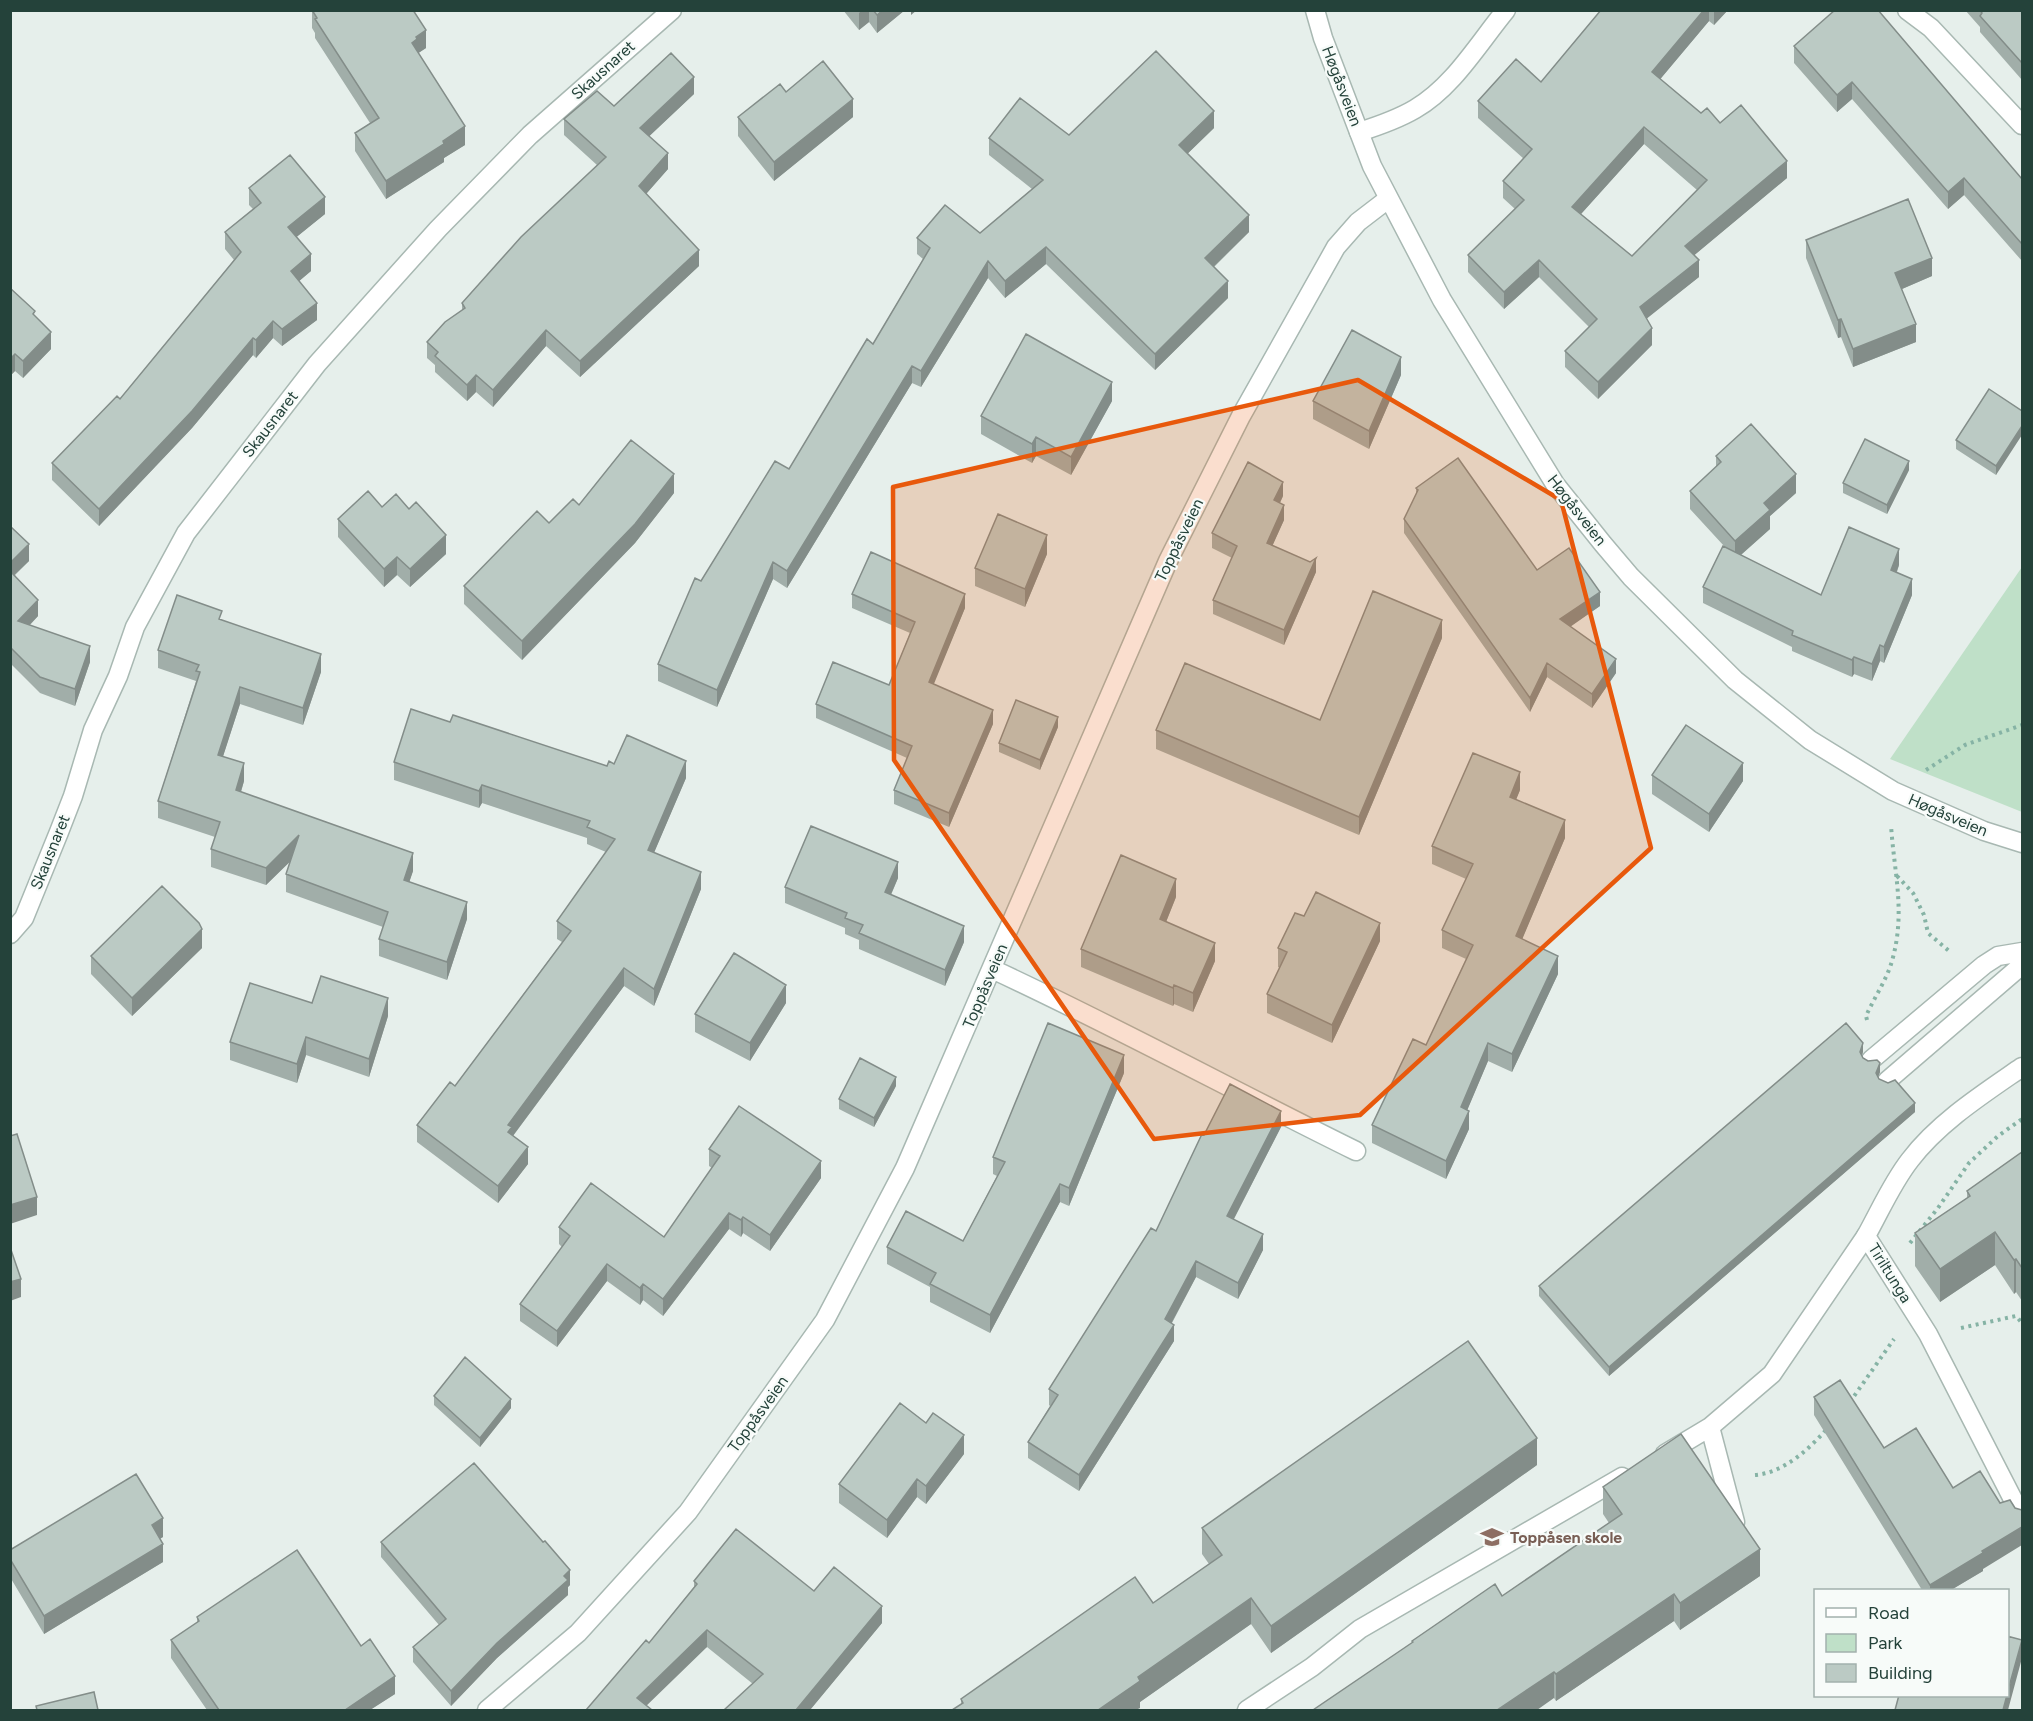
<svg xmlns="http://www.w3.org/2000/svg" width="2033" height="1721" font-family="Figtree,sans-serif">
<rect width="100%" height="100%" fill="#e6efeb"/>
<path fill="#bfe0c8" d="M2022,567V812L1890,759Z"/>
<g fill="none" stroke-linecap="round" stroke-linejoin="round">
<g stroke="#a8b8b2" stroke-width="21">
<path id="service" d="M1907,10L1931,28L2022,125
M992,969C1115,1026 1234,1091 1356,1151
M1871,1060L1984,965L1998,956L2022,952
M1887,1081L2022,965
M1710,1427L1735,1522
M1665,1454L1710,1427L1772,1374L1866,1236
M1247,1710L1312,1667L1360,1629L1622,1477"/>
</g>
<g stroke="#a8b8b2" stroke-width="21">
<path id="minor" d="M1359,132C1378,126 1398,119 1415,109C1453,87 1478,44 1506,10
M10,934L24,918L59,832L73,796L93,730L118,676L135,627L186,533L317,364L438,229L530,135L672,10
M2022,1067C1983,1094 1939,1122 1910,1160C1892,1183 1880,1211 1866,1236L1928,1334L2022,1517
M487,1710L578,1633L688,1512L825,1320L905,1168L1168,561L1241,416L1336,247L1358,222L1388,199"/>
</g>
<g stroke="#a8b8b2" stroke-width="21">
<path id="tertiary" d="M1315,10L1323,38L1372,166L1442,300L1555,484L1603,544L1631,577L1735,680L1810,740L1893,791L1984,831L2022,843"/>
</g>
<path stroke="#86b3a5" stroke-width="4" stroke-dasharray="3 4.5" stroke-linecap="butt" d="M1926,770L1965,745L2022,725
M1897,876L1913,893L1924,915L1928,933L1949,951
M1867,1020L1866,1016C1874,998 1887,979 1892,961C1906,912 1894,873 1891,825
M1910,1243L1938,1208L1969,1163L1998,1136L2022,1119
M1961,1328L2016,1316L2022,1323
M1850,1402L1894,1339
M1755,1475C1783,1473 1808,1450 1826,1430"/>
<use href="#service" stroke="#fff" stroke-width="18"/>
<use href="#minor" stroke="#fff" stroke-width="18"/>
<use href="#tertiary" stroke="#fff" stroke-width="18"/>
</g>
<path fill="#a1aea9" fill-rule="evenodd" d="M312,10L426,48L418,53L465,145L444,158V162L386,199L355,151V133L370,123L315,38V33L312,28Z
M843,10H905L877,33L869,22L859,30Z
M1601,10H1728L1714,25L1709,21L1660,79L1701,113L1720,123L1787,178L1694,255L1699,277L1646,318L1652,345L1598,399L1565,367V351L1589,327L1539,277L1504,309L1468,272V255L1515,209L1503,198V181L1524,159L1478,118V101L1541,82ZM1644,144L1697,190L1632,256L1581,214Z
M1965,10H2022V80L1980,32V27Z
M1794,46L2022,179V261L1964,195L1948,209L1852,99L1837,112L1794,63Z
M694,94L649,136L668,169L646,194L699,266L580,377L546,346L493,407L476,392L467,401L435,372V365L427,358V342L462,310V303L597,165L564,135V119L614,106Z
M738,117H853L774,181L738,136Z
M1214,128L1187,154L1249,232L1214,267L1228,298L1155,370L1046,264L1005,298L988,278L921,387L912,383L787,588L773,579L717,707L658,681V664L701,581L789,469L873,344L923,259L917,254V238L980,233L1032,189L989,155V138Z
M249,188L325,214L296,237L311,271L299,281L317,320L282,346L273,338L256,358L253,355L192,428L99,526L52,480V463L120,399L234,260L225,249V232L253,209L249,205Z
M1806,240L1932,276L1902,289L1916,342L1853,367L1841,337L1838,338L1806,258Z
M10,288L35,316L51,349L23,378L15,371L10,376Z
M1401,375L1369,449L1313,419V401Z
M1112,401L1071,475L1036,456L1032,463L981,434V416Z
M2022,411L1996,475L1956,449V440Z
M1716,456L1796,493L1770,516V529L1741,555L1821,595L1899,565L1897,572L1912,595L1884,663L1880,661L1872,681L1854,674L1852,677L1792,651V647L1703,603V587L1724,546L1690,509V491L1716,467Z
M1909,470L1887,514L1843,493V483Z
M1416,488L1537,570L1600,606L1570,626L1616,673L1592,708L1547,677L1530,712L1404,533V519L1416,494Z
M674,493L635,543L522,660L464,604V586L549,523L579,505Z
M1283,496L1280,503L1284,520L1272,546L1316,572L1284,645L1213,614V600L1232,558L1212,548V533Z
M382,507L446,554L410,587L397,575L384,587L338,537V519Z
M10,526L29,561L15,575L38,616L30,625L90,662L75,706L40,693L10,663Z
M1047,554L1025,607L975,586V568Z
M852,594L965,608L933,684L993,724L949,827L894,804V790L907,758L816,718V704L889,685L910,633L852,608Z
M222,620L321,672L303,725L240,704L223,756L244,781L241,792L413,871L409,882L467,919L447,980L379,956V939L383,927L286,892V874L290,861L266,885L211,867V849L215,837L158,818V801L196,681L158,668V650Z
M1442,638L1359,835L1156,749V730L1320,720Z
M450,722L607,766L614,764L686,778L654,852L701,889L654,1006L624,986L513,1136L528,1164L498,1203L417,1142V1125L455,1086L562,942L557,939V921L606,852L587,844V838L482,803L479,808L394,780V762Z
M1058,727L1040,770L999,752V743Z
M1652,775L1743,781L1709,832L1652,794Z
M1520,790L1516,799L1565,838L1522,939L1558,974L1512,1072L1488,1061L1467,1110L1469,1129L1446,1179L1372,1143V1125L1426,1045L1466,959L1442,948V930L1466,879L1432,864V846Z
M898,878L891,895L964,942L945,986L859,949V940L845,934V928L785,903V887Z
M1176,897L1166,922L1215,961L1193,1012L1174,1004L1173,1006L1081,967V949Z
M1304,916L1380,941L1332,1043L1267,1013V994L1280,968L1278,967V948Z
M202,948L132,1016L91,974V956Z
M786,1003L750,1061L695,1032V1014Z
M388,1016L369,1077L306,1055L297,1083L230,1060V1042Z
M1863,1052L1862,1056L1863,1058L1880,1072L1878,1077L1879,1079L1915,1112L1609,1376L1539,1296V1286Z
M1124,1073L1069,1206L1060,1202L990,1333L930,1302V1287L887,1264V1247L963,1241L997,1176L993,1174V1157Z
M896,1086L874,1127L839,1109V1099Z
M1281,1127L1234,1219L1263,1250L1238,1299L1196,1277L1172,1323L1174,1341L1079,1491L1028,1458V1442L1050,1406L1049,1405V1389L1156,1231L1204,1135Z
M709,1149L821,1178L770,1251L743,1233L741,1237L729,1229L663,1316L643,1300L640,1305L607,1281L557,1347L520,1321V1304L562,1247L559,1244V1227L664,1237L712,1168L709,1166Z
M2022,1152V1301L2016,1292L2014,1294L1995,1265L1940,1302L1915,1266V1233L1967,1198V1191Z
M434,1396L511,1408L480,1447L434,1405Z
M1814,1397L1884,1448L1983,1569V1571L1951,1590H1922L1814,1415Z
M964,1454L926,1504L917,1497L887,1538L839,1503V1484Z
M1537,1465L1271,1653L1251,1624L1140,1702V1708L961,1704V1699L1153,1603L1209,1564L1202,1554V1528Z
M1603,1487L1760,1576L1680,1630L1674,1621L1556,1701L1554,1698L1412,1643V1641L1502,1596L1609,1523L1603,1514Z
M163,1537L160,1539L163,1562L44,1634L10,1577V1550Z
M381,1542L570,1585L568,1587V1595L497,1658L451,1706L413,1662V1647L439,1625L381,1557Z
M694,1581L814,1591L882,1623L810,1710H724L753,1684L707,1647L586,1710L649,1643L694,1587Z
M197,1617L395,1694L370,1710H207L171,1658V1640L197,1623Z"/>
<path fill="#838d89" d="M862,10H869V22L859,30V13Z
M883,10H905L877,33V15Z
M911,10H917L911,15Z
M1704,10H1709V21L1652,89V72Z
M1714,10H1728L1714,25Z
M426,30V48L417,54L412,43L416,37Z
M694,77V94L640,145V128Z
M1852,82V99L1837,112V95Z
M853,99V117L774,181V162Z
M1214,111V128L1179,162V145Z
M465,126V145L444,158V162L386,199V181L443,141Z
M1644,127V144L1572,224V207Z
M668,153V169L639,202V186Z
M1787,161V178L1685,263V246Z
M1964,178V195L1948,209V192Z
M325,197V214L288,244V227Z
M1249,215V232L1205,275V258Z
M1046,247V264L1005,298V281Z
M699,250V266L580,377V361Z
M311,254V271L291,288V271Z
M1932,258V276L1895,292V273Z
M1539,260V277L1504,309V292Z
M1699,260V277L1640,324V307Z
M988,261V278L921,387V371Z
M1228,281V298L1155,370V354Z
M317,303V320L282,346V329Z
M1841,319V337L1838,338V320Z
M273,321V338L256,358V340Z
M1916,324V342L1853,367V349Z
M1652,328V345L1598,399V382Z
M546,330V346L493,407V390Z
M51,332V349L23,378V361Z
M253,338V355L192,428L99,526V509Z
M15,354V371L10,376V359Z
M1401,357V375L1369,449V431Z
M912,366V383L787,588V571Z
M476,375V392L467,401V385Z
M1112,382V401L1071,475V457Z
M2022,426V435L1996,475V466Z
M1036,437V456L1032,463V444Z
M1909,461V470L1887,514V505Z
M674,474V493L635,543L522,660V641Z
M1796,474V493L1770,516V529L1735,560V541L1764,503Z
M1283,482V496L1274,515V500Z
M1284,505V520L1267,558V543Z
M446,535V554L410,587V569Z
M1047,535V554L1025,607V589Z
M29,544V561L10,579V563Z
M1899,549V565L1891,587V570Z
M397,557V575L384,587V569Z
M1316,558V572L1284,645V630Z
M773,562V579L717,707V690Z
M1912,579V595L1884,663V647Z
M1600,592V606L1560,634V619Z
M965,594V608L929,696V682Z
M38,600V616L18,637V621Z
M1442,620V638L1359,835V817Z
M1880,645V661L1872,681V664Z
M90,646V662L75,706V689Z
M321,654V672L303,725V708Z
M1854,657V674L1852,677V660Z
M1616,659V673L1592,708V694Z
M1547,663V677L1530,712V698Z
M240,687V704L218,772V755Z
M993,710V724L949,827V813Z
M1058,717V727L1040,770V760Z
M686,761V778L648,867V850Z
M244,763V781L236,808V790Z
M1743,763V781L1709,832V814Z
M1520,772V790L1510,815V797Z
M482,785V803L479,808V791Z
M1565,820V838L1516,954V936Z
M299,835V853L266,885V868Z
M413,853V871L404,898V880Z
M898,862V878L885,908V892Z
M701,872V889L654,1006V989Z
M1176,879V897L1160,937V919Z
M467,902V919L447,980V962Z
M1380,923V941L1332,1043V1025Z
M964,926V942L945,986V970Z
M202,929V948L132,1016V998Z
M1215,943V961L1193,1012V993Z
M1558,956V974L1512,1072V1054Z
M624,968V986L512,1137L508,1149V1125Z
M786,985V1003L750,1061V1043Z
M1174,985V1004L1173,1006V988Z
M388,998V1016L369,1077V1059Z
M306,1037V1055L297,1083V1064Z
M1488,1043V1061L1461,1125V1107Z
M1863,1043V1052L1860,1061V1052Z
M1124,1055V1073L1069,1206V1188Z
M1880,1063V1072L1876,1082V1073Z
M896,1077V1086L874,1127V1118Z
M1915,1103V1112L1609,1376V1367Z
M1281,1111V1127L1227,1232V1216Z
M1469,1111V1129L1446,1179V1161Z
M528,1147V1164L498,1203V1186Z
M821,1161V1178L770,1251V1235Z
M1060,1184V1202L990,1333V1315Z
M37,1197V1215L10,1224V1205Z
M729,1213V1229L663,1316V1299Z
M743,1217V1233L741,1237V1220Z
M1995,1232V1265L1940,1302V1269Z
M1263,1234V1250L1238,1299V1283Z
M2016,1259V1292L2014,1294V1260Z
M1196,1261V1277L1165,1335V1319Z
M607,1264V1281L557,1347V1331Z
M21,1279V1297L10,1301V1282Z
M643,1284V1300L640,1305V1288Z
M1174,1325V1341L1079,1491V1475Z
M511,1399V1408L480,1447V1438Z
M964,1435V1454L926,1504V1486Z
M1537,1438V1465L1271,1653V1626Z
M917,1479V1497L887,1538V1520Z
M163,1518V1537L152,1543V1525Z
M2022,1527V1545L1983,1569V1571L1951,1590H1930V1585L1982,1551Z
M163,1544V1562L44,1634V1616Z
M1760,1549V1576L1680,1630V1603Z
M570,1570V1585L568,1587V1595L497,1658L451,1706V1691L497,1643Z
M1674,1594V1621L1556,1701V1674Z
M1251,1598V1624L1140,1702V1708L1136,1710H1098L1138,1677Z
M882,1606V1623L810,1710H796Z
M707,1630V1647L642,1710L637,1698Z
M2022,1640V1658L2008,1710H2003Z
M1554,1672V1698L1537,1710H1497Z
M395,1676V1694L370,1710H345Z"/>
<path fill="#bbcac4" stroke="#838d89" stroke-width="1.5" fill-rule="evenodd" d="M312,10H413L426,30L416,37L417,39L412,43L465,126L443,141L444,144L386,181L355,133L379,118L315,19L317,18Z
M873,10H883L877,15Z
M1601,10H1704L1652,72L1701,113L1707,108L1720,123L1741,105L1787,161L1685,246L1699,260L1640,307L1652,328L1598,382L1565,351L1597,319L1539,260L1504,292L1468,255L1524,200L1503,181L1532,149L1478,101L1516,59L1541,82ZM1644,127L1707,180L1632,256L1572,207Z
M1835,10H1878L2022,179V244L1964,178L1948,192L1852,82L1837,95L1794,46Z
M1980,10H2022V63L1980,16L1982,13Z
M1156,51L1214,111L1179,145L1249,215L1205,258L1228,281L1155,354L1046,247L1005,281L988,261L921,371L912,366L787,571L773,562L717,690L658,664L695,578L701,581L775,461L789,469L867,339L873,344L930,248L917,238L945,205L980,233L1043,180L989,138L1020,98L1069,135Z
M671,53L694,77L640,128L668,153L639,186L699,250L580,361L546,330L493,390L476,375L467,385L435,356L438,352L427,342L445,322L465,308L462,303L521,237L606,157L564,119L597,91L614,106Z
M823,61L853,99L774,162L738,117L780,84L786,92Z
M290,155L325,197L288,227L311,254L291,271L317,303L282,329L273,321L256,340L253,338L192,411L99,509L52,463L117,396L120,399L241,252L225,232L261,203L249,188Z
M1908,199L1932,258L1895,273L1916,324L1853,349L1841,319L1838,320L1806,240Z
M10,288L35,311L33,314L51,332L23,361L15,354L10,359Z
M1352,330L1401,357L1369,431L1313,401Z
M1026,334L1112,382L1071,457L1036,437L1032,444L981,416Z
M1989,389L2022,411V426L1996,466L1956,440Z
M1751,424L1796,474L1764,503L1770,510L1735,541L1690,491L1721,462L1716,456Z
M1865,439L1909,461L1887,505L1843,483Z
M631,440L674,474L635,524L522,641L464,586L537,511L549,523L573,499L579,505Z
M1458,458L1537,570L1569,548L1600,592L1560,619L1616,659L1592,694L1547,663L1530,698L1404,519L1418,490L1416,488Z
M1248,462L1283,482L1274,500L1284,505L1267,543L1310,562L1316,558L1284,630L1213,600L1237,546L1212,533Z
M368,491L382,507L396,494L409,509L416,502L446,535L410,569L397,557L384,569L338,519Z
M998,514L1047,535L1025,589L975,568Z
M10,526L29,544L10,563Z
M1849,527L1899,549L1891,570L1912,579L1884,647L1880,645L1872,664L1854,657L1852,660L1792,635L1793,631L1703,587L1723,546L1821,595Z
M871,552L965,594L929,682L993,710L949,813L894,790L912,746L816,704L833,662L889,685L915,622L852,594Z
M10,571L38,600L18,621L90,646L75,689L40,677L10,647Z
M1373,591L1442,620L1359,817L1156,730L1185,663L1320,720Z
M177,595L222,611L219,619L321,654L303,708L240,687L218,755L244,763L236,790L413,853L404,880L467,902L447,962L379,939L388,912L286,874L299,835L266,868L211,849L220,822L158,801L200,672L196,671L199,665L158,650Z
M1016,700L1058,717L1040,760L999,743Z
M411,709L450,722L453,715L607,766L609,761L614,764L627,735L686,761L648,850L701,872L654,989L624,968L508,1125L512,1127L508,1132L528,1147L498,1186L417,1125L450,1082L455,1086L571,931L557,921L615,839L587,827L590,821L482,785L479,791L394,762Z
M1686,725L1743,763L1709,814L1652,775Z
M1473,753L1520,772L1510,797L1565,820L1516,936L1558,956L1512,1054L1488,1043L1461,1107L1469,1111L1446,1161L1372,1125L1413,1039L1426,1045L1473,945L1442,930L1473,864L1432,846Z
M811,826L898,862L885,892L964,926L945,970L859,933L863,925L845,918L847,913L785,887Z
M1121,855L1176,879L1160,919L1215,943L1193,993L1174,985L1173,988L1081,949Z
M162,886L199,923L202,929L132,998L91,956Z
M1316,892L1380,923L1332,1025L1267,994L1287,952L1278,948L1295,913L1304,916Z
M734,953L786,985L750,1043L695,1014Z
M321,976L388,998L369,1059L306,1037L297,1064L230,1042L250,983L312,1003Z
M1048,1023L1124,1055L1069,1188L1060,1184L990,1315L930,1284L936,1273L887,1247L906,1211L963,1241L1005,1162L993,1157Z
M1846,1023L1863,1043L1860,1052L1863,1058L1868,1061L1877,1060L1880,1063L1876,1073L1879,1079L1888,1083L1895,1080L1915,1103L1609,1367L1539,1286Z
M860,1058L896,1077L874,1118L839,1099Z
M1230,1084L1281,1111L1227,1216L1263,1234L1238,1283L1196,1261L1165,1319L1174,1325L1079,1475L1028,1442L1058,1395L1049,1389L1151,1228L1156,1231L1202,1134L1204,1135Z
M739,1106L821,1161L770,1235L743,1217L741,1220L729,1213L663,1299L643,1284L640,1288L607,1264L557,1331L520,1304L570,1236L559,1227L591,1183L664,1237L720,1156L709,1149Z
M17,1134L37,1197L10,1205V1136Z
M2022,1152V1268L2016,1259L2014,1260L1995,1232L1940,1269L1915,1233L1970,1196L1967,1191Z
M10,1247L21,1279L10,1282Z
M1468,1341L1537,1438L1271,1626L1251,1598L1138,1677L1140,1681L1098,1710H952L963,1703L961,1699L1135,1577L1153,1603L1222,1555L1202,1528Z
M465,1357L511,1399L480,1438L434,1396Z
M1840,1380L1884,1448L1916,1428L1953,1488L1980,1471L2000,1503L2010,1500L2015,1508L2022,1510V1527L1982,1551L1983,1553L1930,1585L1814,1397Z
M900,1403L926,1423L933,1413L964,1435L926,1486L917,1479L887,1520L839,1484Z
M1681,1434L1760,1549L1680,1603L1674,1594L1556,1674L1554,1672L1497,1710H1313L1413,1642L1412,1641L1495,1584L1502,1596L1622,1514L1603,1487Z
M474,1463L543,1542L545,1541L570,1570L564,1576L568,1580L497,1643L451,1691L413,1647L446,1619L381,1542Z
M136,1474L163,1518L152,1525L163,1544L44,1616L10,1559V1550Z
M736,1529L814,1591L834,1567L882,1606L796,1710H724L763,1674L707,1630L637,1698L652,1710H586L646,1640L649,1643L697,1584L694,1581Z
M297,1550L361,1646L370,1639L395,1676L345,1710H219L171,1640L199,1621L197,1617Z
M2007,1636L2022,1640L2007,1694Z
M94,1692L98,1710H37L36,1706Z
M1899,1695H2007L2003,1710H1895Z"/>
<path fill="#e8590c" fill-opacity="0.2" stroke="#e8590c" stroke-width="4.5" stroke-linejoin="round" d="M1358,380L1561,500L1651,848L1360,1115L1154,1139L894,760L893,487Z"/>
<defs>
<g id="school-bare" transform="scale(1.8)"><path d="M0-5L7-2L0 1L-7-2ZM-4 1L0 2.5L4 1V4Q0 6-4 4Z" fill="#8d6e63" stroke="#f7fbf9" stroke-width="2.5" paint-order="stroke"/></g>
</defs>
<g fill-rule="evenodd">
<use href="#school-bare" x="1492" y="1537"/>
</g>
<g text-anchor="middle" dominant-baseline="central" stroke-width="4.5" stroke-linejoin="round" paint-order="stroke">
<g font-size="16" fill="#24423a" stroke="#f7fbf9">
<text transform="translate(603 70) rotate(-42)">Skausnaret</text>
<text transform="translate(1342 86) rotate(69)">Høgåsveien</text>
<text transform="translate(270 424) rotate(-52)">Skausnaret</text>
<text transform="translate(1577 510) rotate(52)">Høgåsveien</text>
<text transform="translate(1179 540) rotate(-64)">Toppåsveien</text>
<text transform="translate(1948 815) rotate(23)">Høgåsveien</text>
<text transform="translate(50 852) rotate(-68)">Skausnaret</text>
<text transform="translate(985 986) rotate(-67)">Toppåsveien</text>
<text transform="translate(1890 1273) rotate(58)">Tiriltunga</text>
<text transform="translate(758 1414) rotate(-54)">Toppåsveien</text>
</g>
<g font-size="16" font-weight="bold" fill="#785e54" stroke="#f7fbf9" text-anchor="start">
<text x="1510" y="1537">Toppåsen skole</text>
</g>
</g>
<rect width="2033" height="1721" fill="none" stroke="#24423a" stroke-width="24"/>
<rect x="1814" y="1589" width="195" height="108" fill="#f7fbf9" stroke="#a3b1ad" stroke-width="1.5"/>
<rect x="1826" y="1608" width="30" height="9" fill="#ffffff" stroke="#a3b1ad" stroke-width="1.5"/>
<text x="1868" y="1619" font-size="18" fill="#24423a">Road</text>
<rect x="1826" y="1634" width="30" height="18" fill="#bfe0c8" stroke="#a3b1ad" stroke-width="1.5"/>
<text x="1868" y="1649" font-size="18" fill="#24423a">Park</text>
<rect x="1826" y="1664" width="30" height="18" fill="#bbcac4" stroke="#a3b1ad" stroke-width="1.5"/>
<text x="1868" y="1679" font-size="18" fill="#24423a">Building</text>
</svg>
